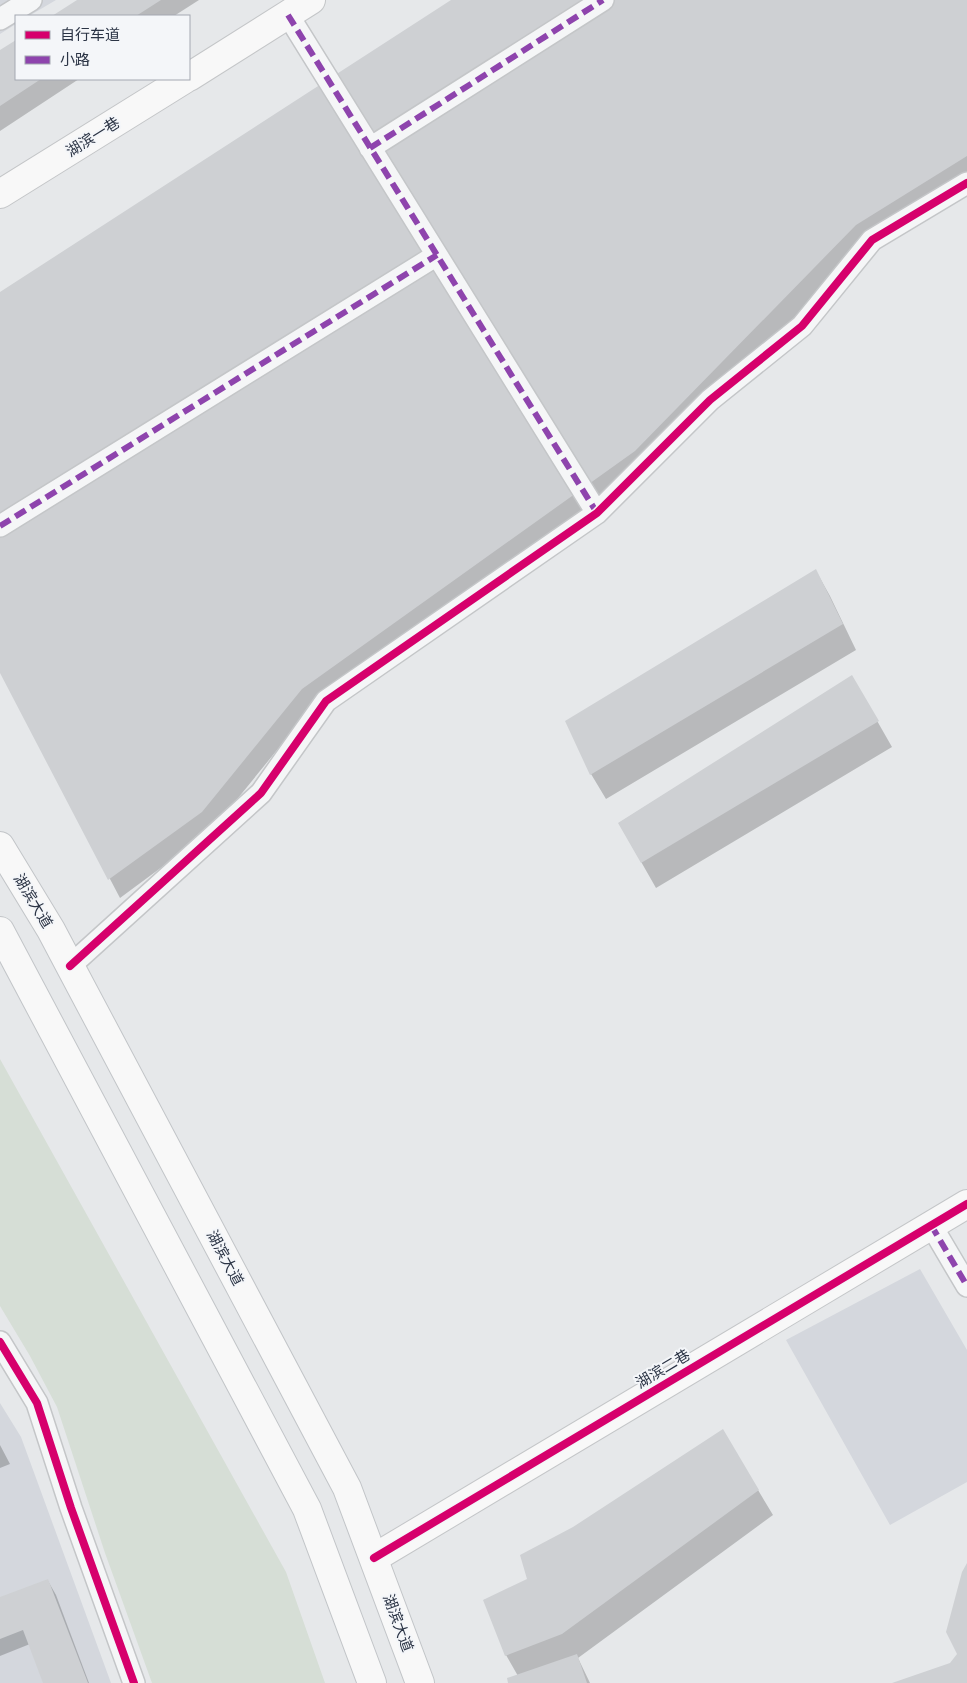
<svg xmlns="http://www.w3.org/2000/svg" width="967" height="1683" font-family="'Varela Round','Noto Sans SC',sans-serif">
<rect width="100%" height="100%" fill="#e6e8ea"/>
<path fill="#d4d7dd" d="M0,0H56L29,16H16V24L0,34Z
M920,1269L967,1350V1482L890,1525L786,1340Z
M0,1403L21,1437L111,1683H0Z"/>
<path fill="#d6ded6" d="M0,1059L286,1572L325,1683H152L105,1553L57,1407L30,1356L0,1306Z"/>
<path fill="#0003" d="M79,0H199L174,16H54Z
M453,0H967V181L867,243L646,469L312,707L212,830L120,898L0,670V294Z
M16,41V79H79L0,131V52Z
M816,571L830,596L856,650L606,799L591,774Z
M852,677L892,747L656,888L619,823Z
M0,1445L10,1464L0,1468Z
M758,1490L773,1515L578,1658L590,1683H510L518,1676L506,1655L484,1600Z
M48,1581L56,1595L89,1683H44L30,1644L0,1656V1598Z"/>
<path fill="#ced0d3" d="M77,0H161L136,16H52Z
M451,0H967V156L856,225L635,451L302,689L202,812L108,880L0,673V292Z
M16,40V79H41L0,106V50Z
M816,569L843,624L590,775L565,721Z
M852,675L879,721L641,863L618,823Z
M723,1429L759,1490L562,1634L505,1656L483,1600L527,1579L520,1555L573,1527Z
M967,1563V1683H892L950,1663L957,1654L946,1632L962,1572Z
M48,1579L88,1683H43L23,1630L0,1639V1597Z
M577,1654L587,1683H508L507,1678Z"/>
<g fill="none" stroke-linecap="round" stroke-linejoin="round">
<g stroke="#c4c6c8" stroke-width="24">
<path id="street" d="M288,15L597,513
M0,19L31,0
M370,148L603,0
M0,526L437,255
M70,966L261,793L326,701L597,513L710,400L802,326L872,240L967,183
M931,1225L967,1286
M0,1342L37,1403L71,1508L134,1683"/>
</g>
<g stroke="#c4c6c8" stroke-width="30">
<path id="secondary" d="M189,77L311,0
M0,194L185,79
M374,1558L967,1204"/>
</g>
<g stroke="#c2c5c8" stroke-width="30">
<path id="primary" d="M0,846L51,930L70,966L347,1488L420,1683
M0,931L307,1509L372,1683"/>
</g>
<use href="#street" stroke="#f5f6f7" stroke-width="21"/>
<use href="#secondary" stroke="#f8f8f8" stroke-width="28"/>
<use href="#primary" stroke="#f8f8f8" stroke-width="28"/>
<path stroke="#8e44ad" stroke-width="6" stroke-dasharray="12 6" stroke-linecap="butt" d="M288,15L597,513
M370,148L603,0
M0,526L437,255
M931,1225L967,1286"/>
<g stroke="#f4f6f9" stroke-width="11">
<path id="cycleway" d="M70,966L261,793L326,701L597,513L710,400L802,326L872,240L967,183
M0,1342L37,1403L71,1508L134,1683
M374,1558L967,1204"/>
</g>
<use href="#cycleway" stroke="#d6006c" stroke-width="8"/>
</g>
<g text-anchor="middle" dominant-baseline="central" stroke-width="4" stroke-linejoin="round" paint-order="stroke">
<g font-size="15" fill="#2b3445" stroke="#f4f6f9">
<text transform="translate(93 137) rotate(-32)">湖滨一巷</text>
<text transform="translate(33 901) rotate(59)">湖滨大道</text>
<text transform="translate(225 1258) rotate(62)">湖滨大道</text>
<text transform="translate(663 1369) rotate(-31)">湖滨二巷</text>
<text transform="translate(398 1623) rotate(70)">湖滨大道</text>
</g>
</g>
<rect x="15" y="15" width="175" height="65" fill="#f4f6f9" stroke="#a4a8b1"/>
<rect x="25" y="31" width="25" height="8" fill="#d6006c" stroke="#a4a8b1"/>
<text x="60" y="40" font-size="15" fill="#2b3445">自行车道</text>
<rect x="25" y="56" width="25" height="8" fill="#8e44ad" stroke="#a4a8b1"/>
<text x="60" y="65" font-size="15" fill="#2b3445">小路</text>
</svg>
